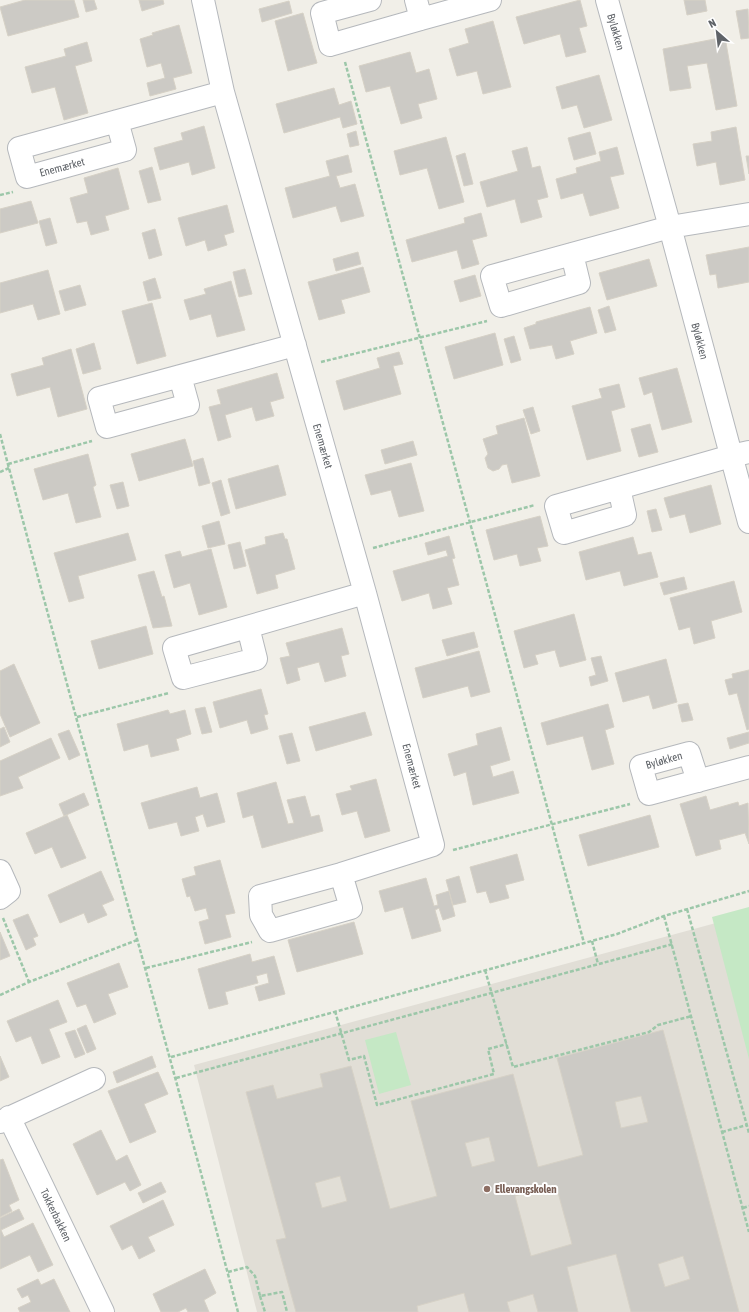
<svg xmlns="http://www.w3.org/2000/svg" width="749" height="1312" font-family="'Asap Condensed',sans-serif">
<rect width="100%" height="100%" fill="#f1efe8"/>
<path fill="#e1ded6" d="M749,914V1312H257L194,1065Z"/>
<path fill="#c5e8c5" d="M749,907V1059L712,917Z
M396,1032L411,1085L379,1094L365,1040Z"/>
<path fill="#cccac5" stroke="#d6d1c6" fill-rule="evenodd" d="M25,0H74L79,17L8,36L0,7Z
M83,0H94L97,9L86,12Z
M139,0H163L164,4L142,11Z
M580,0L587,26L579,28L586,52L566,57L560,34L524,44L516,17Z
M684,0H705L707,11L687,15Z
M289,1L292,13L262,22L259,9Z
M748,9L749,38L741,39L736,11Z
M303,13L317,63L288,71L275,21Z
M493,21L511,87L483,94L477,71L457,76L449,49L469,43L465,29Z
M179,25L192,73L173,78L176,89L150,96L147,83L165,78L161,63L147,67L140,39L153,35L152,33Z
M725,37L737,106L716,110L707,63L687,66L691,88L670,91L663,49Z
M87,42L92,61L75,66L88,113L64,120L55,87L32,93L25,67L66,56L64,49Z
M410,52L416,73L429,69L437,99L418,104L422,118L401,124L390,86L366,92L359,66Z
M599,75L612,120L584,128L577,105L562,109L556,87Z
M334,88L339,105L351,101L357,124L343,128L340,117L284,133L276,104Z
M204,126L215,168L192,175L189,162L160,170L154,148L183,140L181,133Z
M736,127L745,180L720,185L716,162L697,166L693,144L712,141L711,132Z
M356,131L359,145L350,147L347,134Z
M590,132L596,154L574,160L568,138Z
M446,137L464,202L439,209L427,168L400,175L394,151Z
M527,147L532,168L540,166L548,197L537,200L542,217L521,223L515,199L487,207L480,182L518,171L512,151Z
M617,147L624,174L610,177L619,208L590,216L583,193L561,199L556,179L577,173L576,168L601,161L599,152Z
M465,153L473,184L464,186L456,156Z
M348,155L352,172L336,176L340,188L355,184L364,216L341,222L336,206L293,218L285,188L330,176L326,161Z
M746,156H749V174Z
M152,167L161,200L148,203L139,171Z
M118,168L129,209L105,216L109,230L91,235L87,221L77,223L70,198L88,193L84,178Z
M31,201L38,223L0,233V209Z
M227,205L234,232L224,235L227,245L208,251L205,240L186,246L178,218Z
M481,213L487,236L472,240L479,264L462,269L457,250L412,262L406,240L465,223L464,218Z
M50,218L57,243L46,246L39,221Z
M155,229L162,255L149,259L142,233Z
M749,247V282L718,288L716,274L710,275L706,255Z
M358,252L361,264L336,271L333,259Z
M649,259L657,286L607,300L599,273Z
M363,267L370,292L341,300L345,313L319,320L308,282Z
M245,269L252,294L239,297L233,272Z
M48,270L60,314L38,320L33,304L0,313V283Z
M475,275L481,296L460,302L454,281Z
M155,278L161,298L148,301L143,282Z
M231,281L245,330L217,337L211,314L190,320L184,300L206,294L204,289Z
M80,285L86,305L65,311L59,291Z
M152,303L166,356L137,364L122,311Z
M609,306L616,330L605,333L598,310Z
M590,307L597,333L570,341L574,354L556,359L552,345L530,349L524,328L536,324V322Z
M495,333L503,365L454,379L445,347Z
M514,336L521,360L511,363L504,339Z
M94,343L101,369L83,374L76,349Z
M71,349L87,409L58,417L50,387L17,396L11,374L44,365L42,358Z
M399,352L403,364L393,366L401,394L344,410L336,381L380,368L377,358Z
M677,368L692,422L662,430L652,392L644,395L639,378Z
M277,373L284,398L270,402L274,416L256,421L252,407L225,415L231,437L218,441L209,407L221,404L217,390Z
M619,384L625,407L611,411L621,451L587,460L572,406L602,398L599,389Z
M533,407L540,431L531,434L523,410Z
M524,418L540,476L512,483L507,464L502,465L499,469L493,471L488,468L485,458L488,454L483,439L498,434L496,426Z
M650,424L658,452L639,457L631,429Z
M185,439L193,466L139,481L131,454Z
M413,441L417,455L385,464L381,450Z
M88,454L96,485L93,487L101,517L76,523L68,493L43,500L34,469Z
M203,458L210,483L199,486L193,461Z
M411,463L424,511L399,517L391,490L371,495L365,475Z
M278,465L286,495L236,509L228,479Z
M221,480L230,513L221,516L212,483Z
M123,482L129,506L117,509L110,485Z
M711,485L721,524L690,533L685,514L670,518L664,498Z
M656,509L662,530L652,532L647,511Z
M540,516L548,546L537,548L541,561L520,566L517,554L494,560L486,530Z
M219,521L225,544L208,548L202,526Z
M128,533L136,560L78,576L84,598L69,602L54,553Z
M283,533L285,539H287L295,569L275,575L278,588L257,594L245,550L266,544L265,537Z
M449,536L455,558L452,559L459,585L447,588L452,604L433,609L429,593L402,601L393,571L448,556L446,550L428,555L425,543Z
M633,537L638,555L651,552L658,577L624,586L620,571L586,580L579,552Z
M240,542L246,566L234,569L228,545Z
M211,549L227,607L199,615L190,583L174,588L165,555L180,551L182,557Z
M154,571L162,597L164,596L172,626L153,628L138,575Z
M684,577L687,589L664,595L660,583Z
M734,581L742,612L711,621L715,638L694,644L690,627L679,630L670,598Z
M574,614L586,660L560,667L555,650L535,655L538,664L524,668L514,631Z
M146,626L153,654L99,669L91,641Z
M342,628L349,654L341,656L346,676L325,682L319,662L297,668L300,680L287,684L280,658L290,656L286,643Z
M474,632L478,647L447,656L442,640Z
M479,651L490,692L471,697L468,686L423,698L415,668Z
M601,656L608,681L591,686L589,677L596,675L591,658Z
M666,659L677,702L653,709L649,695L623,702L615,673Z
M14,664L40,723L10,737L0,714V671Z
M749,670V729L747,730L737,693L729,695L725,680L733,678L732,674Z
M261,689L268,714L264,715L268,729L251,734L247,720L220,728L213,702Z
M688,703L693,720L682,722L678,705Z
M608,704L614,727L605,730L614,764L592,770L583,736L547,745L541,723Z
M205,707L212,732L202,734L195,709Z
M168,710L170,714L185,710L191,734L176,739L179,750L151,757L148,744L124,751L117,724Z
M365,712L372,735L316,751L309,727Z
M4,727L10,742L0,747V729Z
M501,727L510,760L490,766L493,777L513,771L519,793L473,805L466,772L454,776L448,754L478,745L476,734Z
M69,730L80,755L69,760L58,734Z
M749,732V743L730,749L727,738Z
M292,733L300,761L287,764L279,736Z
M51,738L60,758L18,777L23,788L0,796V761Z
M376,779L390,831L365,838L357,811L342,815L336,794L352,790L350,786Z
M276,782L288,824L294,823L287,800L305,796L311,817L319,815L323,831L262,848L253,815L243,818L237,793Z
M197,787L200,798L217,793L225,822L207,827L203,814L195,817L199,831L181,836L177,822L149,829L141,803Z
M84,793L89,805L64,816L59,804Z
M706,796L710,810L738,802L739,806L748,803L749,844L745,833L719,840L721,849L696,856L680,804Z
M67,815L86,858L61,868L52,847L35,854L26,833Z
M650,815L659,847L588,866L579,835Z
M517,854L524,880L505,885L509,898L490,903L486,891L477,893L470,867Z
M220,860L235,913L225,915L231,937L205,944L199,922L209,919L206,908L195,911L190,896L187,897L182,879L196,875L194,867Z
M101,871L114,900L102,905L107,915L88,923L84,913L60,923L48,895Z
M459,876L466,902L453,905L446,880Z
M426,878L434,906L438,905L436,895L449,891L455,916L443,920L439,908L435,910L441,931L412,939L403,907L385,912L379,891Z
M28,914L38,936L33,938L36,945L26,950L13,920Z
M354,922L363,954L297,972L288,940Z
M0,932L10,956L0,960Z
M250,954L252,962L274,956L285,994L259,1001L255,987L269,983L267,973L256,976L258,983L225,992L228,1004L209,1009L198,969Z
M119,963L128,987L108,994L116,1014L94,1023L86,1004L77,1007L67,983Z
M58,1000L67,1022L49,1029L60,1057L42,1064L31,1036L16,1042L7,1021Z
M86,1025L96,1049L87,1053L77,1029Z
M75,1030L85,1054L75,1058L65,1033Z
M663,1030L739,1312H631L616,1254L567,1267L578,1312H538L533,1294L507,1302L510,1312H469L464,1293L417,1306L418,1312H296L276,1240L286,1238L246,1092L273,1085L277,1099L323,1087L320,1074L351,1066L390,1209L437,1196L411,1101L513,1074L538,1167L583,1155L557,1058ZM641,1096L648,1122L621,1128L615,1102ZM489,1137L495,1161L472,1167L465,1143ZM340,1176L347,1201L322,1208L315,1183ZM556,1185L572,1244L531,1256L515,1196ZM683,1256L690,1279L665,1287L658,1264Z
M0,1056L9,1077L0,1081Z
M152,1056L156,1067L117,1083L113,1072Z
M158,1072L168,1094L144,1104L156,1132L130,1143L108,1091Z
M101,1130L116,1161L127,1155L141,1185L130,1191L125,1182L97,1195L73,1144Z
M3,1159L19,1200L9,1205L12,1211L0,1217V1160Z
M161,1182L166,1192L143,1203L138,1193Z
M163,1200L174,1225L148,1237L155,1251L139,1259L132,1245L122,1250L110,1226Z
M19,1209L24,1219L1,1230L4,1237L33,1223L53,1265L38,1272L30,1255L0,1269V1218Z
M205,1269L216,1293L204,1300L209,1312H188L186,1308L178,1312H161L153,1294Z
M38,1279L41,1285L54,1279L70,1312H20L18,1308L31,1302L28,1295L22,1298L17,1289Z"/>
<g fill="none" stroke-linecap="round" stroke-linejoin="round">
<g stroke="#b5b8bc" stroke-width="24">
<path id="minor" d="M203,0L223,92L365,593L433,845L341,874L260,896L261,915L270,931L351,908L341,874
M370,0L322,13L330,45L421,19
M416,0L421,19L490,0
M607,0L670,227L749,522
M117,121L125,150L27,177L19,148L223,92
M572,254L579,283L501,306L492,276L670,227L749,214
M180,376L188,405L107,427L99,398L295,345
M619,488L625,515L564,533L556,506L731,456L749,452
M248,627L256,659L183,678L174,648L365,593
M698,781L689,753L641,766L649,794L749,767
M0,871L9,891L0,898
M9,1117L103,1312
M0,1122L94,1079"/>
</g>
<path stroke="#9cc7a9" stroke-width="2.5" stroke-dasharray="4 2" stroke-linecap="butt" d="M345,62L584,943
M0,195L13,192
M321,362L487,321
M0,434C77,728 161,1019 238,1312
M8,464L92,441
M0,472L9,468
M373,548L535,505
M77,717L169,693
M453,850L630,804
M687,909L749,1133
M664,916L749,1232
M3,918L29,982
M592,941L598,964
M146,968L252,942
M485,970L513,1067L649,1032L658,1025L692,1016
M0,995L29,982L137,940
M335,1011L349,1060L364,1056L377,1105L494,1074L488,1049L507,1044
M171,1057L617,934L664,916L749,891
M176,1078L673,944
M722,1132L747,1125
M743,1208L749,1206
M228,1272L247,1267L255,1276L260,1296L282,1292L287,1312
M260,1296L265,1312"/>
<use href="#minor" stroke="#fff" stroke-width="22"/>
</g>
<circle fill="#8d6e63" stroke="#fff" stroke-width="1.5" cx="487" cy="1189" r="4"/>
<g text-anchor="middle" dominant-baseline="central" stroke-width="4" stroke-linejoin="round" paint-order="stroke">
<g font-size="11" fill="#5f6368" stroke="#fff">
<text transform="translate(616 32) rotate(74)">Byløkken</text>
<text transform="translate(62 167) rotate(-15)">Enemærket</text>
<text transform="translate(700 341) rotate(75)">Byløkken</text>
<text transform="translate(323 446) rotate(74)">Enemærket</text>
<text transform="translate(664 760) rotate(-16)">Byløkken</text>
<text transform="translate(412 766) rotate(75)">Enemærket</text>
<text transform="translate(56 1215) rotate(64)">Tokkerbakken</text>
</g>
<g font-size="11" font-weight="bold" fill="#785e54" stroke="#fff" text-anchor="start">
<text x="495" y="1189">Ellevangskolen</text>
</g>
</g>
<g transform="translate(717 32) rotate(332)" stroke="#ffffff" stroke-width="3" paint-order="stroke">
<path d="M0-3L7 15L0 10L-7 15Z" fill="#5f6368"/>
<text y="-6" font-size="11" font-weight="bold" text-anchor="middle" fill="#5f6368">N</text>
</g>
</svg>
